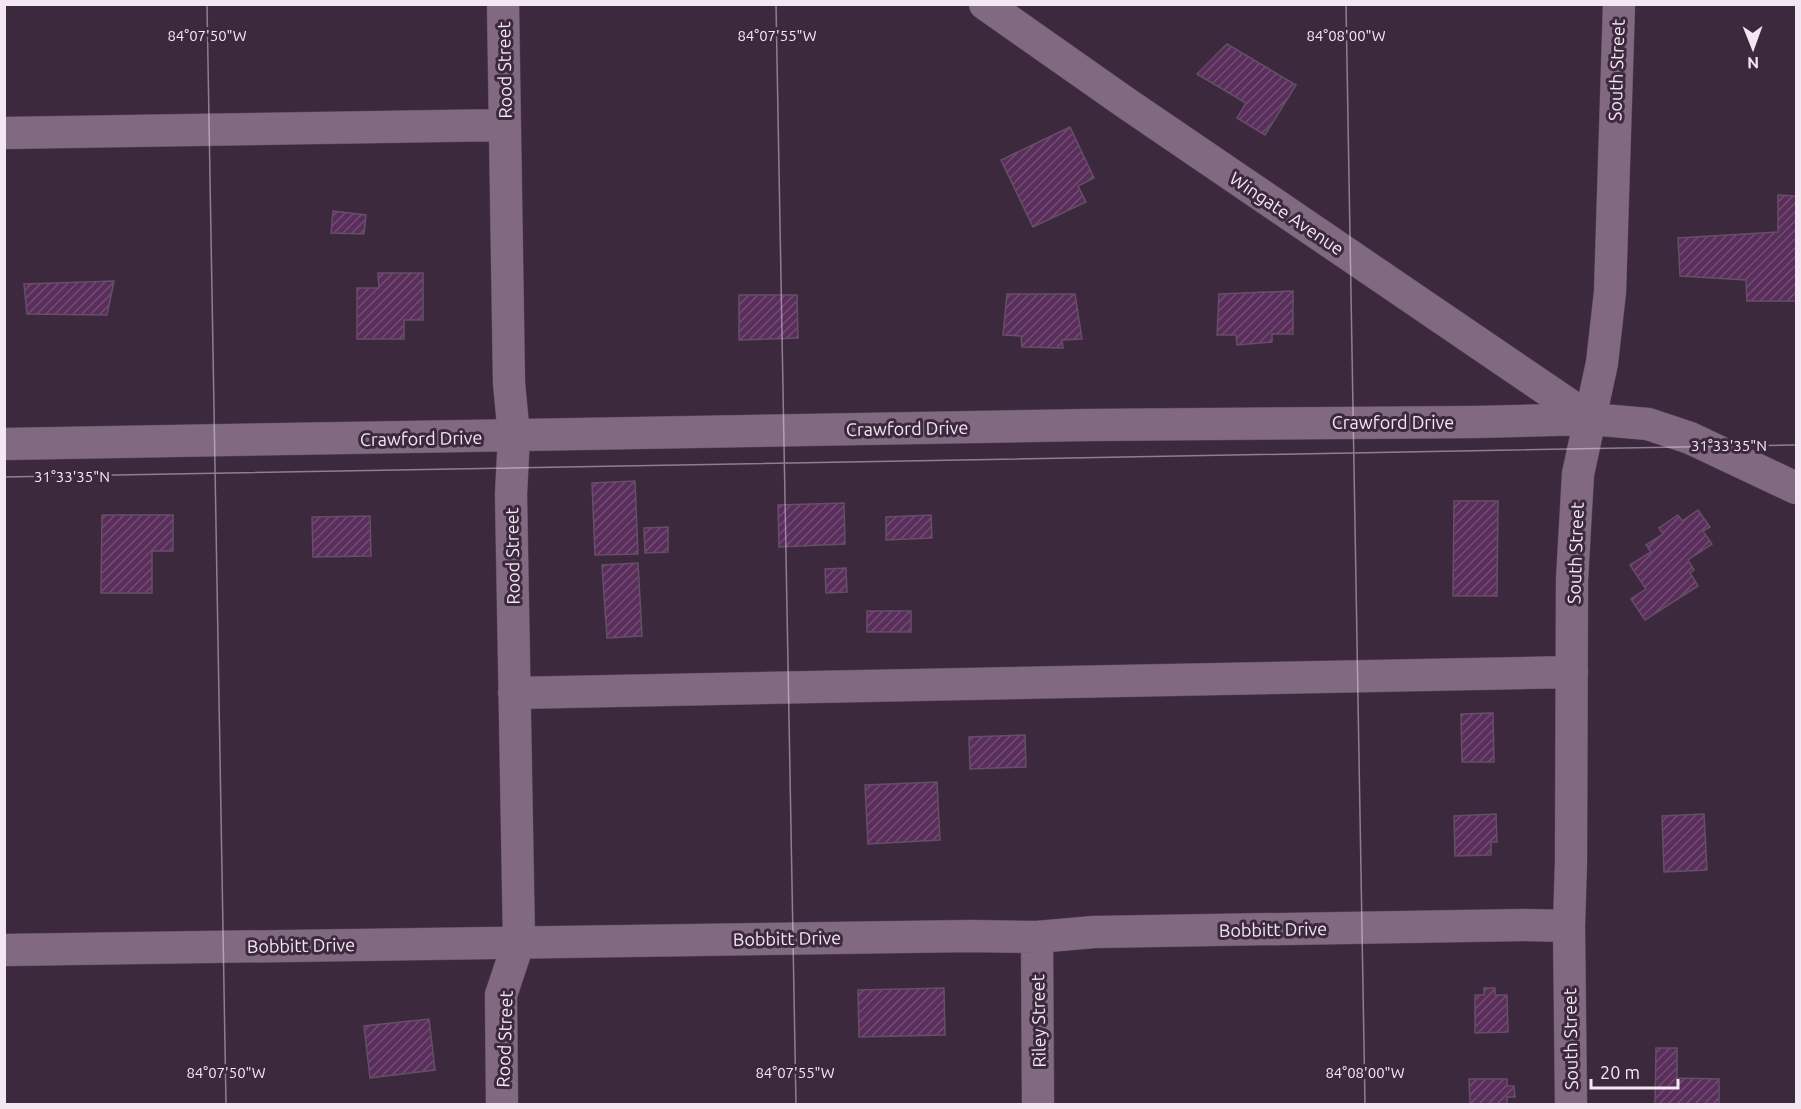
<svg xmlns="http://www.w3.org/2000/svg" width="1801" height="1109" font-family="Ubuntu,sans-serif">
<defs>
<pattern id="building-hatch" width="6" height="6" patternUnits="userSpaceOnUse" patternTransform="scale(1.5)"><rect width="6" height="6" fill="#592e5b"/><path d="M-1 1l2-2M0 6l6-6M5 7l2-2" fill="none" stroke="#714c73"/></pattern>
</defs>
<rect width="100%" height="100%" fill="#3d293e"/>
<path fill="url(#building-hatch)" stroke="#654f66" stroke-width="1.5" d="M1227,44L1296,85L1265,135L1237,118L1246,103L1197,74Z
M1070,127L1094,178L1078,186L1086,202L1033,227L1001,160Z
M1778,195L1796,196V301H1747L1746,280L1680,276L1678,238L1778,232Z
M333,211L366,215L364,234L331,233Z
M378,273H423V320H404V339H357V288H379Z
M114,281L107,315L27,314L24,284Z
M1293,291V334H1272V342L1237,345L1236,335H1217L1219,294Z
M1007,294H1075L1082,339L1062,340L1063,348L1022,347L1021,336L1003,335Z
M739,295H797L798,338L739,340Z
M635,481L638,554L595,555L592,483Z
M1454,501H1498L1497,596H1453Z
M844,503L845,544L779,547L778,505Z
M1698,510L1710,527L1703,531L1712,544L1688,560L1694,570L1690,573L1698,586L1645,620L1631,599L1646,589L1630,565L1651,552L1646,545L1663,534L1659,528L1678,515L1682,521Z
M102,515H173V551H152V593H101Z
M931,515L932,538L886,540V517Z
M370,516L371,556L313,557L312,517Z
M668,527V552L645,553L644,528Z
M638,563L642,636L607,638L602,565Z
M846,568L847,592L826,593L825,569Z
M867,611H911V632H867Z
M1493,713L1494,762H1462L1461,714Z
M1025,735L1026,767L970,769L969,737Z
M937,782L940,840L868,844L865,785Z
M1496,814L1497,842H1491V855L1455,856L1454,816Z
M1704,814L1707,870L1664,872L1662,816Z
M944,988L945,1035L859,1037L858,990Z
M1484,988H1495V995H1507L1508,1032L1475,1033V995H1484Z
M429,1019L435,1070L370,1078L364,1026Z
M1656,1048H1677V1078L1719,1079V1104H1655Z
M1469,1079H1507V1086H1514L1515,1097H1507V1104H1470Z"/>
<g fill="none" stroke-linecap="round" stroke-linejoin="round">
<g stroke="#5a495a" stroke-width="33">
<path id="minor" d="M985,4L1126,103L1590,419
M4,133L505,125
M4,444L1089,425L1475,422L1590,419L1648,424L1690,438L1796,488
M514,693L1572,672
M1037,937L1038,1104
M4,950L971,936L1037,937L1094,932L1524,925L1569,926
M502,1104L501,995L519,941L511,494L514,436L509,383L503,4
M1571,1104L1569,926L1571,862L1572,580L1578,474L1602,363L1610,292L1619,4"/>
</g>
<use href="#minor" stroke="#806981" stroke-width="32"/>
</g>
<path fill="none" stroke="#f4e7f4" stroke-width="1.5" stroke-opacity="0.45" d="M207,4L226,1104M776,4L796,1104M1346,4L1365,1104M4,477L1796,445"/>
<g text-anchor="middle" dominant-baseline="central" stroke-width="6" stroke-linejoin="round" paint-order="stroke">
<g font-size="18" fill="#f4e7f4" stroke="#3d293e">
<text transform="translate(504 70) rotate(-91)">Rood Street</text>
<text transform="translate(1616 70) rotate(-88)">South Street</text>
<text transform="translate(1287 213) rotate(34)">Wingate Avenue</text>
<text x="1393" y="422">Crawford Drive</text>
<text transform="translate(907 428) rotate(-1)">Crawford Drive</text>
<text transform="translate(421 438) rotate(-1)">Crawford Drive</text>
<text transform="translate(1575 553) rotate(-88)">South Street</text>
<text transform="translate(512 556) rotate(-91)">Rood Street</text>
<text transform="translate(1273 929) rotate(-1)">Bobbitt Drive</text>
<text transform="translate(787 938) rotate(-1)">Bobbitt Drive</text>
<text transform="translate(301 945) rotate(-1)">Bobbitt Drive</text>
<text transform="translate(1038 1021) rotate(-91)">Riley Street</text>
<text transform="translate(504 1039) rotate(-88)">Rood Street</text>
<text transform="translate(1570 1039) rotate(-91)">South Street</text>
</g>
</g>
<g font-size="15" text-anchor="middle" fill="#f4e7f4" stroke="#3d293e" stroke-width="6" stroke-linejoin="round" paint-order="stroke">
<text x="207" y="41">84°07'50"W</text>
<text x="777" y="41">84°07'55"W</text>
<text x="1346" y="41">84°08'00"W</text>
<text x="1729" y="451">31°33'35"N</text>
<text x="72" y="482">31°33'35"N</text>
<text x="226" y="1078">84°07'50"W</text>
<text x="795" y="1078">84°07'55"W</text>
<text x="1365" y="1078">84°08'00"W</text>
</g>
<rect width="1801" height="1109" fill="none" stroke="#f4e7f4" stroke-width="12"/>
<g transform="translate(1753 48) rotate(179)" stroke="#3d293e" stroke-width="4.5" paint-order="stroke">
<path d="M0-4.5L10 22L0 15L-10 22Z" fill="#f4e7f4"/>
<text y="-9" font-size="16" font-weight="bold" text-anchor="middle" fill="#f4e7f4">N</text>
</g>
<path d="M1591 1079v9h87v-9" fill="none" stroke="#f4e7f4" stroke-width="3"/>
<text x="1600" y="1079" font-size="18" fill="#f4e7f4" stroke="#3d293e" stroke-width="4.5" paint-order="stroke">20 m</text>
</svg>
